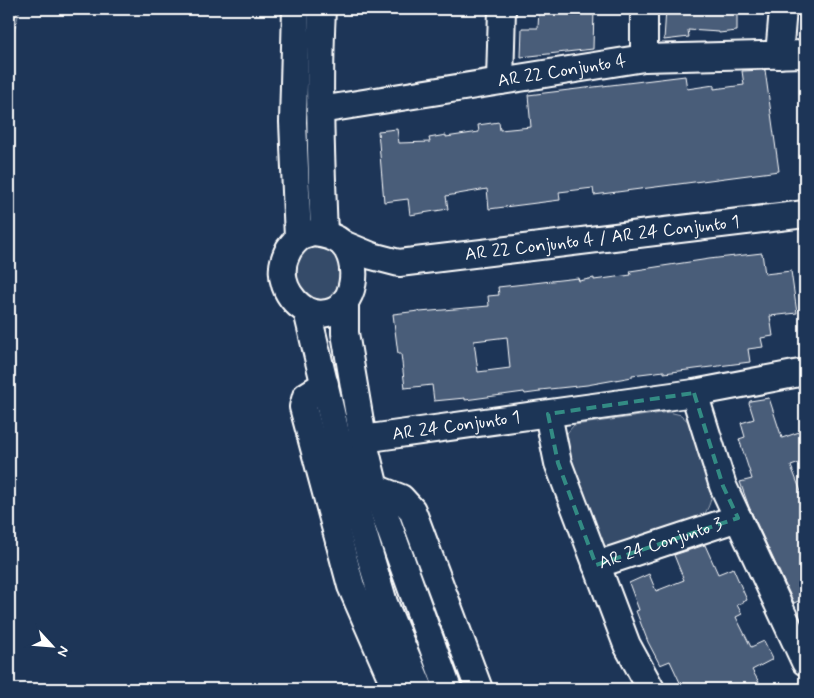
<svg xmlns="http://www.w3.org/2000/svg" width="814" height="698" font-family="Mynerve,sans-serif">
<rect width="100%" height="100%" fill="#1d3557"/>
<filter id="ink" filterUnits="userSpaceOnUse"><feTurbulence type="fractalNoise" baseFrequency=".02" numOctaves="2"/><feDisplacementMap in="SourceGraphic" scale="10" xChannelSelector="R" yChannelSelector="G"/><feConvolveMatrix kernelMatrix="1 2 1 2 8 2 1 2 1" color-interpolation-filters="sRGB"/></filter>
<g filter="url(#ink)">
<path fill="#364b69" stroke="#9aa5b4" d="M9,9H20L9,49Z
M301,242L339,247L341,298L302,303L291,257Z
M669,412L681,415L691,424L712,489C712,499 709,507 704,515L612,548L606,546L598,540L565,443L567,433L574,425Z"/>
<path fill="#4a5d79" stroke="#fff" fill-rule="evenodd" d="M539,9H594L593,49L521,57L522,28H538Z
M666,9H737V31L719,33V32L688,30L689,37L664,40Z
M765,70L779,171L594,195L593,188L559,192L560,200L489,209L487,189L446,196L448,209L410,215L408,199L384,202L378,131L397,129L399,143L430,142L429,138L446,135V137L479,132L478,125L499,122L500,130L531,127L528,95L685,76L687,89L714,85V89L744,85L742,71Z
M762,253L765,274L791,271L797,313L770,316L773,336L761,338L763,347L748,349L750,362L664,373V371L632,375V377L587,385L540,390V392L525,394L524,392L465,400V398L434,401L432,385L405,388L401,354H398L393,314L419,311L420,312L489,306L488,296L499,295L498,287L578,278L579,281L594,278V280L631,275L630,271L709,259ZM507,337L510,368L478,372L474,341Z
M769,398L782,438L805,430V461L791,466L805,502V598L794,603L749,507L740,482L752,479L739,439L745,437L741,423L754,419L749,403L750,401Z
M705,545L718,574L733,568L747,600L737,605L742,614L736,617L751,647L764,641L773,659L752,670L763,689H683L670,661L660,665L648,642L636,611L639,610L629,583L649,574L656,591L684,580L674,555Z"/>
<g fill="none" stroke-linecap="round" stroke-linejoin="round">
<g stroke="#fff" stroke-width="30">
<g id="minor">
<path d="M296,9L293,122L298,238"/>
<path d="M322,9C318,84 321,159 324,234"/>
<path d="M779,55L783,9"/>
<path d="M644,58V9"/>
<path d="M500,81L502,9"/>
<path id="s1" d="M320,110L644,58L805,54"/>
<path d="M314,233C324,234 334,236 342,243C361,262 356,308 327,313C302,318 280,291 283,267C283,261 286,255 289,249C292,245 295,241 299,238C304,235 309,234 314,233Z"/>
<path id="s2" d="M343,244L372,256L399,263L805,214"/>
<path d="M345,301V333L363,439L375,488L448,689"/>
<path d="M307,311L346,475L384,603L420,689"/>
<path d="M325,384L306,396L303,407L351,586L396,689"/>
<path d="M694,393L723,486L805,662"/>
<path d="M548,414L558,463L627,645L651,689"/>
<path id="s3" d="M363,439L694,393L805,372"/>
<path d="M375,488L401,498L412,510L479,689"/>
<path id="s4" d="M596,565L738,518"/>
</g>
</g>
<use href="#minor" stroke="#1d3557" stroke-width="26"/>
</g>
</g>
<path fill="none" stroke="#338b84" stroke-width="4" stroke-dasharray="10 6" stroke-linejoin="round" d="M694,393L723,486L738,518L596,565L558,463L548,414Z"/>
<g text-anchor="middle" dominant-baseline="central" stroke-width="4" stroke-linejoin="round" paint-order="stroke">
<g font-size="18" fill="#fff" stroke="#1d3557">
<text stroke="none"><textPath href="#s1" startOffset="245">AR 22 Conjunto 4</textPath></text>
<text stroke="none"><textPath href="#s2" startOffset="264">AR 22 Conjunto 4 / AR 24 Conjunto 1</textPath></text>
<text stroke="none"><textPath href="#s3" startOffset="94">AR 24 Conjunto 1</textPath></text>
<text stroke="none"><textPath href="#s4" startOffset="68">AR 24 Conjunto 3</textPath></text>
</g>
</g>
<rect width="814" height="698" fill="none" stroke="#1d3557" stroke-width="30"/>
<rect x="15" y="15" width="784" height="668" fill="none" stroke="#fff" stroke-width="2" filter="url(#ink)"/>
<g transform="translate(52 646) rotate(116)" stroke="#1d3557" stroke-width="4" paint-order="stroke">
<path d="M0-4L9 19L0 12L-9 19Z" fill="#ffffff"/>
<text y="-8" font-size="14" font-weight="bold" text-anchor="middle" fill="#ffffff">N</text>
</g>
</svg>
